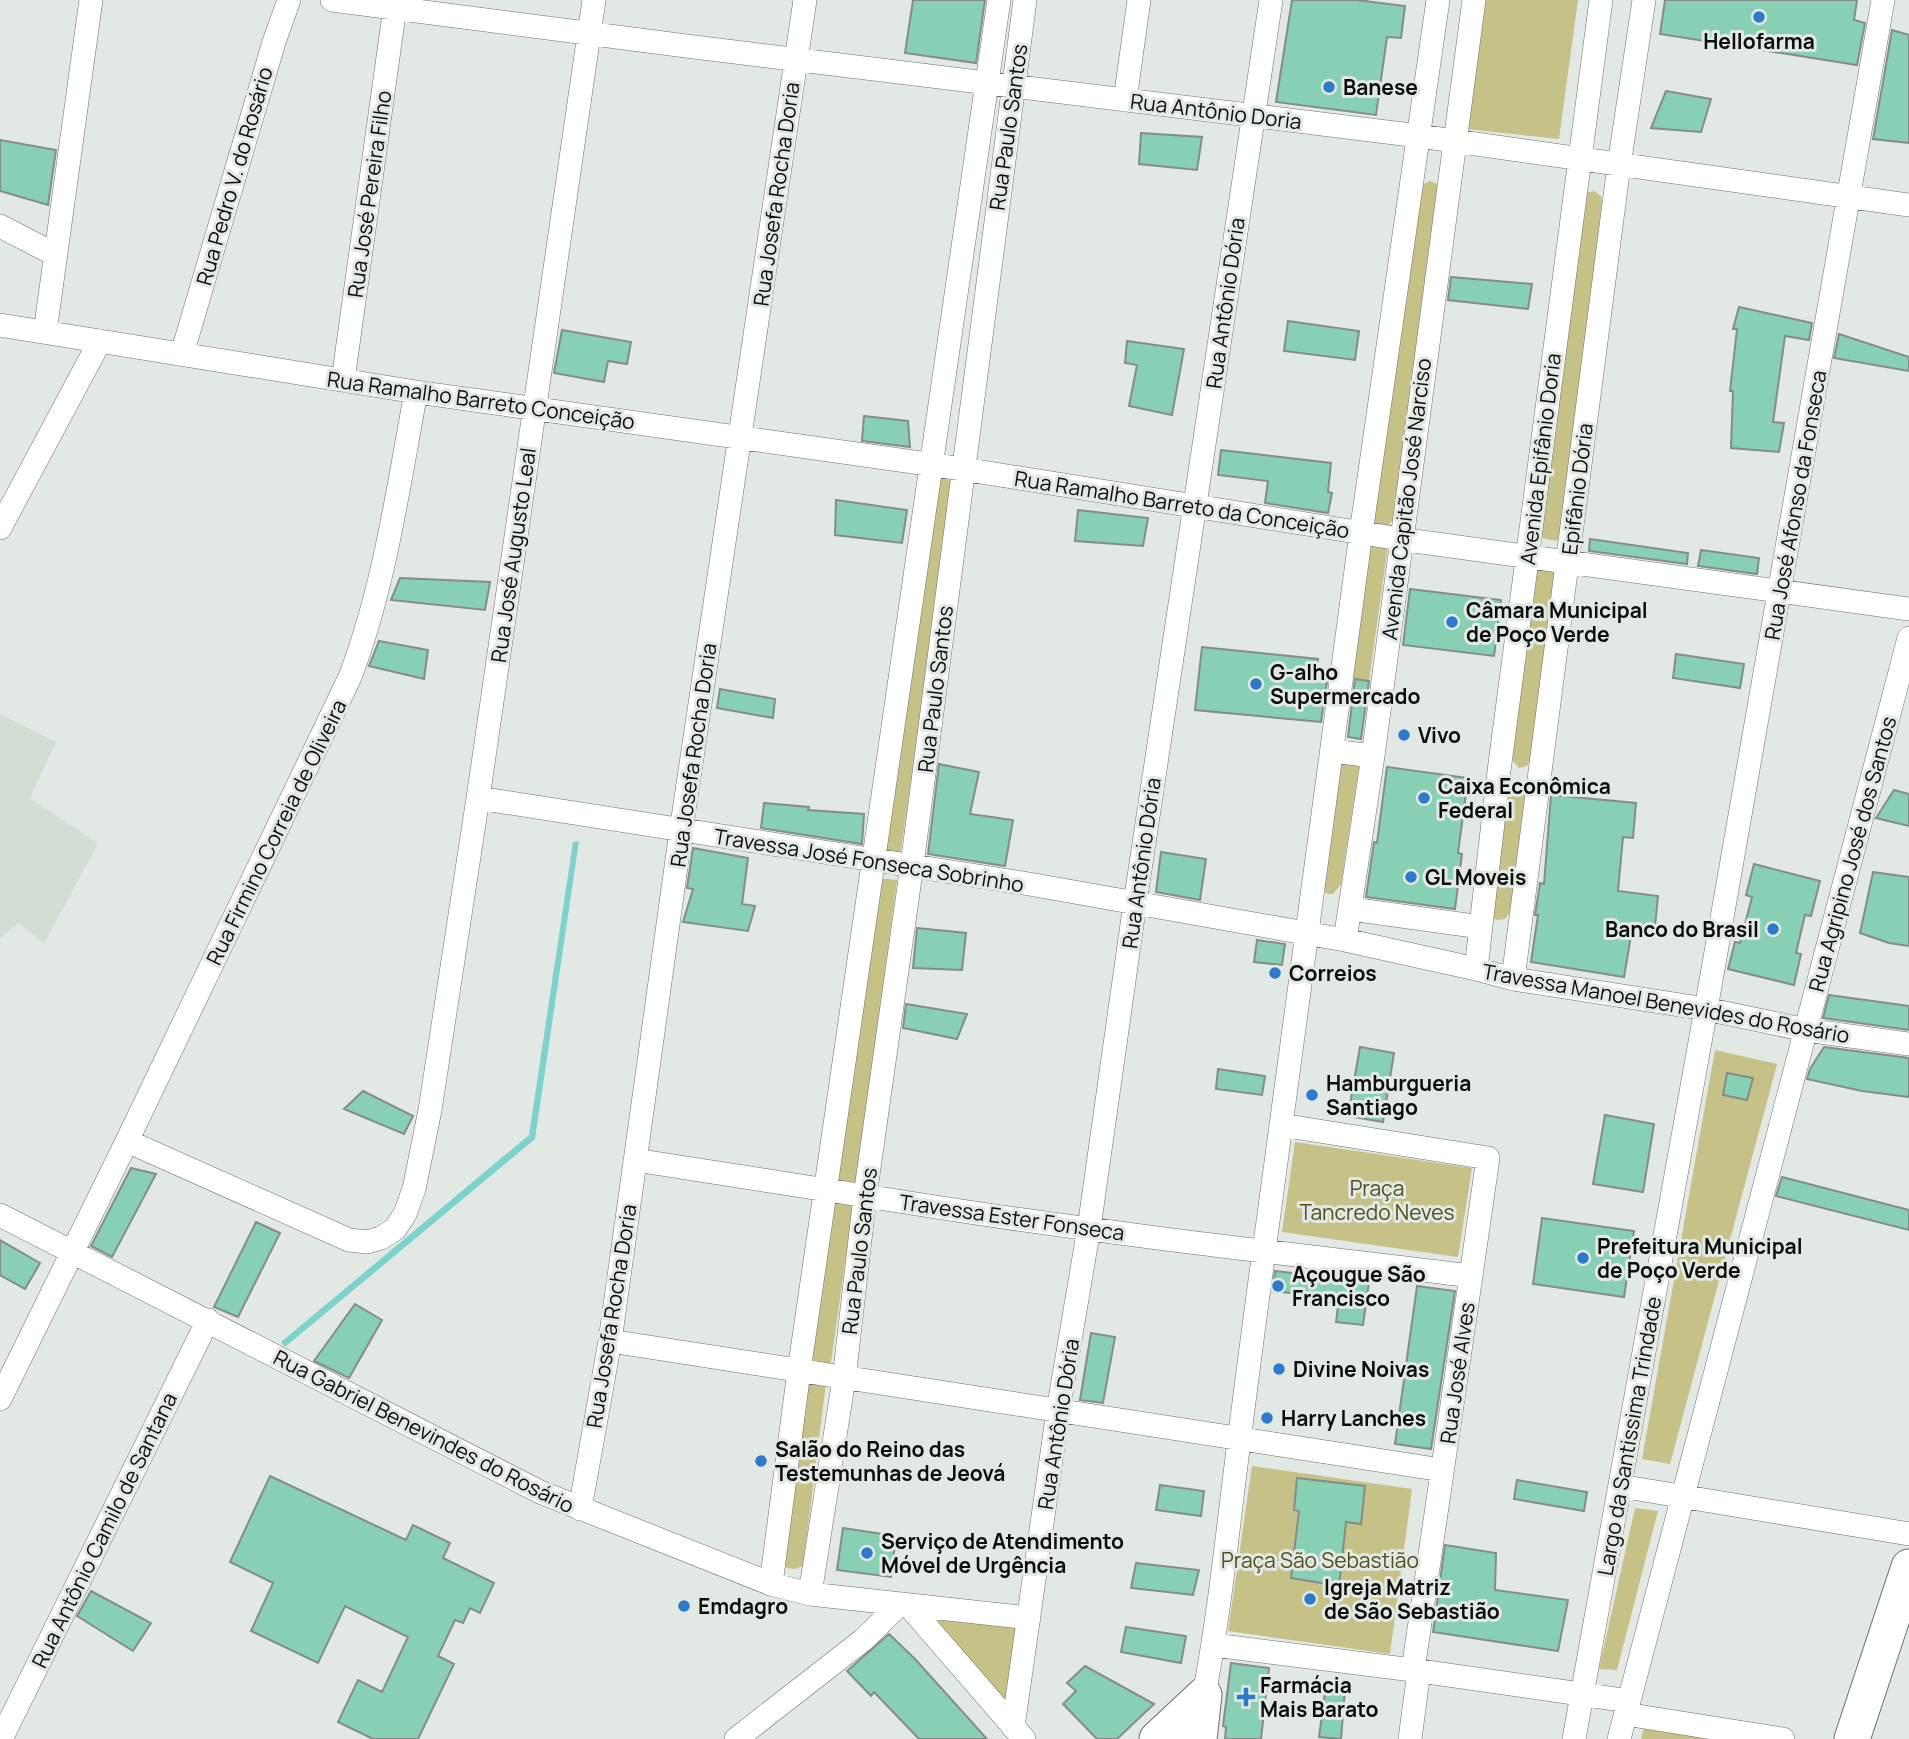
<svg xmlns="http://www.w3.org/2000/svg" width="1909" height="1739" font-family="Manrope,sans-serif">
<rect width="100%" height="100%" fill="#e2e8e3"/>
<path fill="#d2ded3" d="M0,714L56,742L30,798L98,843L44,944L19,923L0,938Z"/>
<path fill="#c5c187" d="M1486,0H1578L1559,139L1467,129Z
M1430,181L1437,184L1440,191L1394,518L1389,525L1383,528L1376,524L1373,517L1419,191L1424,184Z
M1594,191L1601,196L1602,202L1561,533L1557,541L1542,538L1540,527L1586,193Z
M941,478L955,481L898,870L879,867Z
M1366,542L1388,545L1369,681L1347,678Z
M1550,568L1558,575L1531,759L1527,766L1519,768L1509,756L1535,572Z
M1341,759L1355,761L1359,767L1341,884L1333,894H1328L1321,889Z
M1521,784L1526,789L1510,912L1505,919L1497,920L1489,916L1506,790L1513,785Z
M878,878L897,880L856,1189L832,1186Z
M1715,1050L1777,1064L1670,1464L1642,1459Z
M1295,1142L1472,1168L1458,1257L1282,1232Z
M832,1196L854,1199L830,1369L806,1365Z
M806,1380L826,1383L803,1566L795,1569L787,1568L780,1560Z
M1252,1466L1412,1489L1390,1654L1228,1631Z
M1635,1508L1658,1511L1617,1670L1599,1669Z
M931,1615L1018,1626L1007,1707Z
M1644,1727L1720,1739H1641Z"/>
<path fill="#7ed2cc" d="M579,841L535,1139L285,1347L281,1342L529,1135L573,842Z"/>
<path fill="#87d0b4" stroke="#858c89" stroke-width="2" d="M913,0H985L976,63L905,53Z
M1292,0H1357L1405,6L1401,38L1387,37L1376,115L1276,102Z
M1665,0H1857L1854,20L1865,23L1857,65L1660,34Z
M1892,30L1909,35V143L1873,139Z
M1666,91L1711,99L1701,132L1651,128Z
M1141,133L1202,137L1197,170L1139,164Z
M0,140L56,150L48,205L0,191Z
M1451,277L1532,284L1528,309L1448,300Z
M1739,307L1812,323L1809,340L1785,336L1773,422L1784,423L1779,452L1731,448L1733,391H1730L1737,329H1733Z
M1288,321L1359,331L1355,360L1284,351Z
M562,330L631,342L627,364L608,361L604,382L554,373Z
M1839,334L1909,357V371L1834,358Z
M1127,341L1184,349L1172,415L1129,406L1137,365L1125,363Z
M864,416L908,421L910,447L862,441Z
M1221,450L1331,463L1328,492L1332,493L1328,513L1265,503L1268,481L1218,475Z
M836,500L907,510L902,543L835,535Z
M1078,510L1148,518L1143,546L1075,541Z
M1590,539L1688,553L1687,564L1589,551Z
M1701,550L1759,558L1757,574L1698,566Z
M400,578L490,582L485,610L391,600Z
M1410,589L1501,600L1494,656L1403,645Z
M379,641L428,650L424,679L369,666Z
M1202,647L1318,659L1316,674L1328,675L1321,722L1195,710Z
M1676,654L1744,664L1740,688L1673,678Z
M1355,679L1369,681L1361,739L1348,737Z
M720,689L775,699L773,718L717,708Z
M939,764L979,772L970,814L1013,820L1005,866L928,854Z
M1387,767L1468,778L1458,853L1462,854L1455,909L1366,897L1374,842L1377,843Z
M1894,790L1909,794V826L1876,818Z
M1551,795L1636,803L1633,838L1623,837L1618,891L1658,896L1655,926L1633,924L1624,977L1531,962L1538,915H1535L1540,883L1544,884Z
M764,803L809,807L808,810L864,814L862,844L761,828Z
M693,848L748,858L742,904L755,906L748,931L683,922L693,889L687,888Z
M1161,852L1206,859L1200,900L1156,892Z
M1754,864L1820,881L1811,916L1805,915L1796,953L1801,954L1794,985L1728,969L1735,942L1740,943L1752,897L1746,895Z
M1873,872L1909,877V946L1889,943L1860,933Z
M917,928L966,933L962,970L913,968Z
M1257,940L1285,944L1282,965L1254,962Z
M1829,995L1909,1006V1030L1823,1018Z
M906,1004L967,1014L957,1039L903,1028Z
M1360,1047L1394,1053L1383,1122L1348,1116Z
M1824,1047L1909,1058V1097L1862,1091L1807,1079L1810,1069Z
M1218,1069L1265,1076L1262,1095L1216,1089Z
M1727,1073L1753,1078L1747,1100L1723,1095Z
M363,1091L413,1116L404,1134L344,1109Z
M1605,1115L1654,1124L1643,1192L1593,1184Z
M131,1168L156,1174L112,1257L91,1246Z
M1782,1177L1909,1210V1230L1776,1196Z
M1542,1218L1634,1231L1624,1297L1533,1284Z
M256,1222L280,1233L238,1317L214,1307Z
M0,1240L40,1263L25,1289L0,1275Z
M1275,1271L1369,1282L1363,1325L1336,1322L1339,1298L1273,1291Z
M1417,1286L1455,1291L1431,1449L1395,1444Z
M355,1304L382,1320L349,1378L314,1361Z
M1091,1333L1115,1337L1103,1403L1080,1400Z
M270,1476L406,1540L413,1525L450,1543L443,1558L494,1583L480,1613L470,1608L463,1623L455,1620L438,1656L454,1664L418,1739H373L338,1722L358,1680L382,1692L408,1637L345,1606L318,1663L251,1631L273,1583L230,1562Z
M1297,1478L1365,1486L1361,1524L1346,1522L1339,1586L1291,1578L1299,1511L1294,1510Z
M1517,1480L1587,1492L1584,1511L1514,1499Z
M1160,1485L1204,1491L1201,1516L1156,1510Z
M843,1528L896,1536L891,1577L837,1570Z
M1445,1545L1496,1553L1495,1590L1568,1600L1558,1651L1433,1632Z
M1136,1563L1199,1570L1193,1595L1131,1588Z
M91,1591L151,1623L133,1651L77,1616Z
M1126,1627L1186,1636L1181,1663L1121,1652Z
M889,1634L915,1659L987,1739H919L874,1692L871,1696L847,1671Z
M1231,1663L1269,1668L1261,1739H1225L1226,1727L1223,1726Z
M1085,1666L1154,1704L1117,1739H1097L1063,1704L1076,1691L1067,1683Z
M1326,1684L1345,1690L1341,1739L1319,1737Z"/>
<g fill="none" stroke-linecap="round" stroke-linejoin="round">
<g stroke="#6b706b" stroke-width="24">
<path id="street" d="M332,0L686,46L1419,136L1909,205
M1125,100L1139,0
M0,226L56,255
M0,325L416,392L963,469L1400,539L1909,609
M45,332L91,0
M182,354L274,42L289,0
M343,380L395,7
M0,528L100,341
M1332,751L1373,756
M478,798L1029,884L1345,940L1476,969L1513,979L1706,1009L1806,1030L1909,1044
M1351,909L1481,927
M1345,940L1373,756L1474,0
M1476,969L1499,771L1601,0
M1513,979L1619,165L1644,0
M1281,1125L1361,533L1438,0
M127,1141L349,1240L367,1242L381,1238L395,1229L405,1214L414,1189L430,1110L478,798L594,0
M635,1160C742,1176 848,1194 955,1210C1126,1236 1299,1255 1471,1276L1488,1158L1281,1125C1267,1230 1252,1336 1239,1442C1228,1526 1220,1611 1204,1695
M0,1215L540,1492L771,1584L810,1594L1029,1618
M610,1341L1442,1470
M0,1399L127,1141L350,677C385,585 398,488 416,392
M1620,1486L1909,1534
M580,1509L610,1341L681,831L805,0
M771,1584L799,1371L999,0
M810,1594L844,1379L865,1196L912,865L1025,0
M908,1605L1024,1739
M1214,1645L1413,1670L1629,1701
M1413,1670L1471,1276
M1625,1714L1783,1739
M1013,1727L1058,1411L1089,1228L1135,903L1271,0
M1,1739L208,1320
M736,1739L863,1640L900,1604
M1410,1739L1419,1671
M1574,1739L1706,1009L1883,0
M1619,1739L1909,638"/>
</g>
<g stroke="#6b706b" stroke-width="37">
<path id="primary" d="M1157,1739L1204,1695
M1199,1739L1204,1695
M1852,1739L1909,1567"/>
</g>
<use href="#street" stroke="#fff" stroke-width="23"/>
<use href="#primary" stroke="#fff" stroke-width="35"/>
</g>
<g fill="#2d7aca" stroke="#e2e8e3" stroke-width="2.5">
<circle cx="1759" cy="17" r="7"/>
<circle cx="1329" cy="87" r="7"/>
<circle cx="1452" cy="622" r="7"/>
<circle cx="1256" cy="684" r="7"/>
<circle cx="1404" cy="735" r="7"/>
<circle cx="1424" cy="798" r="7"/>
<circle cx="1411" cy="877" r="7"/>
<circle cx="1773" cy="929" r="7"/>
<circle cx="1275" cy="973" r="7"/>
<circle cx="1312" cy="1095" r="7"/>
<circle cx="1583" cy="1258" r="7"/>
<circle cx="1278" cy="1286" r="7"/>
<circle cx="1279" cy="1369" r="7"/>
<circle cx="1267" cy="1418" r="7"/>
<circle cx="761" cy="1461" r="7"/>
<circle cx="867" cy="1553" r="7"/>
<circle cx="1310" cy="1599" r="7"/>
<circle cx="684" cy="1606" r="7"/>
<path d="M1242.5 1686.5h7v7h7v7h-7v7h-7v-7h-7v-7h7z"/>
</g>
<g text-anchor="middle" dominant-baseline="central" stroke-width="6" stroke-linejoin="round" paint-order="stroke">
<g font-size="21" font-weight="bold" fill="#0c0e0c" stroke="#e2e8e3" text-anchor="start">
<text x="1759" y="41" text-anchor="middle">Hellofarma</text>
<text x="1343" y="87">Banese</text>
<text x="1466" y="610">Câmara Municipal<tspan x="1466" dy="24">de Poço Verde</tspan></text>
<text x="1270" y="672">G-alho<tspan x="1270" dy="24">Supermercado</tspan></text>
<text x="1418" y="735">Vivo</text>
<text x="1438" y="786">Caixa Econômica<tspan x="1438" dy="24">Federal</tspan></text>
<text x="1425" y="877">GL Moveis</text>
<text x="1759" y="929" text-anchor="end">Banco do Brasil</text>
<text x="1289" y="973">Correios</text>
<text x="1326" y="1083">Hamburgueria<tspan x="1326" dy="24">Santiago</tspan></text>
<text x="1597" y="1246">Prefeitura Municipal<tspan x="1597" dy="24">de Poço Verde</tspan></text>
<text x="1292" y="1274">Açougue São<tspan x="1292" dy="24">Francisco</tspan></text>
<text x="1293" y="1369">Divine Noivas</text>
<text x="1281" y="1418">Harry Lanches</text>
<text x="775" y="1449">Salão do Reino das<tspan x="775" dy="24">Testemunhas de Jeová</tspan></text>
<text x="881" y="1541">Serviço de Atendimento<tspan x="881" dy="24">Móvel de Urgência</tspan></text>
<text x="1324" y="1587">Igreja Matriz<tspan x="1324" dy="24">de São Sebastião</tspan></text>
<text x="698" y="1606">Emdagro</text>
<text x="1260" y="1685">Farmácia<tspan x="1260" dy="24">Mais Barato</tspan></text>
</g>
<g font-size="21" fill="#0c0e0c" stroke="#e2e8e3">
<text transform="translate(1216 111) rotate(7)">Rua Antônio Doria</text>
<text transform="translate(1008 127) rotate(-82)">Rua Paulo Santos</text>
<text transform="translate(234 176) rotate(-74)">Rua Pedro V. do Rosário</text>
<text transform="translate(369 194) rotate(-82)">Rua José Pereira Filho</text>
<text transform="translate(776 194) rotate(-82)">Rua Josefa Rocha Doria</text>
<text transform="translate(1225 303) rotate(-82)">Rua Antônio Dória</text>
<text transform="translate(481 400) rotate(8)">Rua Ramalho Barreto Conceição</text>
<text transform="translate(1540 459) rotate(-83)">Avenida Epifânio Doria</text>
<text transform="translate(1577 489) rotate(-83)">Epifânio Dória</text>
<text transform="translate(1406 499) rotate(-83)">Avenida Capitão José Narciso</text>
<text transform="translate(1182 504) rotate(9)">Rua Ramalho Barreto da Conceição</text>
<text transform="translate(1795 505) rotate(-80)">Rua José Afonso da Fonseca</text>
<text transform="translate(513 555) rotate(-82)">Rua José Augusto Leal</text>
<text transform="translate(935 689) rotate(-83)">Rua Paulo Santos</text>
<text transform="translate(693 755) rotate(-82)">Rua Josefa Rocha Doria</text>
<text transform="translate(276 832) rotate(-64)">Rua Firmino Correia de Oliveira</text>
<text transform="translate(1852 854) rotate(-75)">Rua Agripino José dos Santos</text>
<text transform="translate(869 860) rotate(9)">Travessa José Fonseca Sobrinho</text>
<text transform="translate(1141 863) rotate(-82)">Rua Antônio Dória</text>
<text transform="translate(1666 1003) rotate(10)">Travessa Manoel Benevides do Rosário</text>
<text transform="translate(1012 1217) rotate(8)">Travessa Ester Fonseca</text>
<text transform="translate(859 1251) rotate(-83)">Rua Paulo Santos</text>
<text transform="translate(611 1316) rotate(-81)">Rua Josefa Rocha Doria</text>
<text transform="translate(1457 1373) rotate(-82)">Rua José Alves</text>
<text transform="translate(1058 1424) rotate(-81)">Rua Antônio Dória</text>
<text transform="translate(424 1431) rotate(27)">Rua Gabriel Benevindes do Rosário</text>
<text transform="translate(1629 1436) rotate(-80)">Largo da Santissima Trindade</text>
<text transform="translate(104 1530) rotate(-64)">Rua Antônio Camilo de Santana</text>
</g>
<g font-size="21" fill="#524e1e" stroke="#e2e8e3">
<text x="1377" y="1188">Praça<tspan x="1377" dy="24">Tancredo Neves</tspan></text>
<text x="1320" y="1560">Praça São Sebastião</text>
</g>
</g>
</svg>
